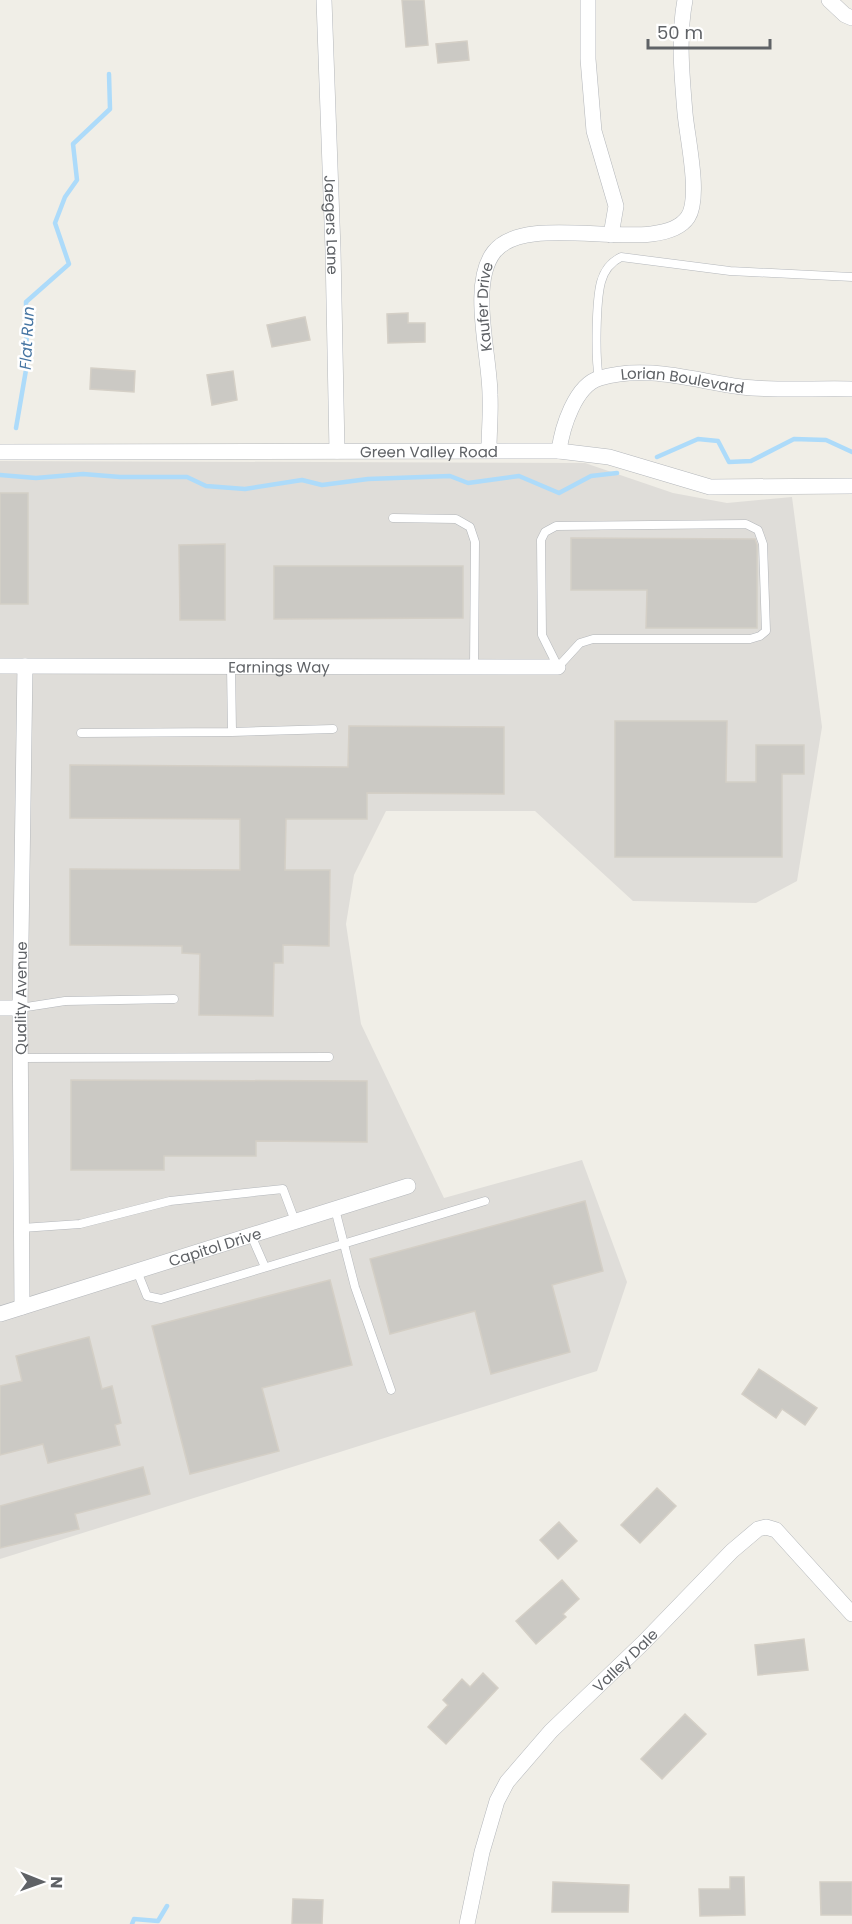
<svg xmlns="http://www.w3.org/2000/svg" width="852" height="1924" font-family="Poppins,sans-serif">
<rect width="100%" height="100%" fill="#f0eee7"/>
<path fill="#dfddd9" d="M0,461L585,463L673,493L727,503L792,497L822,727L797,881L756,903L633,901L535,811H386L354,875L346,924L361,1024L444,1198L582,1160L627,1282L597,1371L0,1559Z"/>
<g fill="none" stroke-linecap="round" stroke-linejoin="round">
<path stroke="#addbfa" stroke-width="4.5" d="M16,428L27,364L26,302L69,264L55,223L65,197L77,180L73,144L110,109L109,74
M657,457L698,439L718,441L729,462L751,461L794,439L826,440L852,452
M0,475L36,478L83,474L120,477H187L206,486L245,489L302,480L322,485L368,479L450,476L468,483L519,476L559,493L591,476L617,473
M132,1924L134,1919L158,1921L167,1906"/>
</g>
<path fill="#cbc9c4" stroke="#d4cfc6" stroke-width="1.5" d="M402,0H424L428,45L406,47Z
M467,41L469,60L438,63L436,44Z
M408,313V323H425V342L388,343L387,314Z
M305,317L310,340L272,347L267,325Z
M91,368L135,371L134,392L90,389Z
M233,371L237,400L212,405L207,375Z
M0,493H28V604H0Z
M571,538L755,539L757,545V628H646L647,590H571Z
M225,544V620H180L179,545Z
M274,566H463V618L274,619Z
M615,721H727L726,782H756V745H804V774H782V857H615Z
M349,726L504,727V794L367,793V819H286L285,870H330L329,946L283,945V963H274L273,1016L199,1015L200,954L182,953V946L70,945V869L240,870V819L70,818V765L348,767Z
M71,1080L367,1081V1142L256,1141V1156H164V1170H71Z
M585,1201L603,1271L552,1285L570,1352L491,1374L475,1311L390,1334L370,1259Z
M330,1280L352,1365L262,1388L279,1451L190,1474L152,1326Z
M89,1337L102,1389L112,1386L121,1423L115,1425L120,1445L48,1463L43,1444L0,1455V1386L22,1381L16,1356Z
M759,1369L817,1408L805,1425L782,1409L776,1418L742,1394Z
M143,1467L150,1494L75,1514L79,1529L0,1548V1506Z
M657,1488L676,1506L640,1543L621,1525Z
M559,1522L577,1541L558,1559L540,1540Z
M562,1580L579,1599L563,1614L566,1617L536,1644L516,1621Z
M804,1639L808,1670L758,1675L755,1645Z
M483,1673L498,1688L446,1744L428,1727L448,1705L443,1700L462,1679L470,1687Z
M685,1714L706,1734L662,1779L641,1759Z
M730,1877H744L745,1915L700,1916L699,1889H730Z
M553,1882L629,1885L628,1912H552Z
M820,1882H852V1915H821Z
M293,1899L323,1900L322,1924H292Z"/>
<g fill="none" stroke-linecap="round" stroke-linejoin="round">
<g stroke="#b4b7bb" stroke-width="9">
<path id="lane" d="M599,378C595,358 596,301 601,282C604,271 611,262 621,257L730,271L852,277
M393,518L456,519L470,527L475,542L474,667
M746,524L758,530L763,544L766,631L760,636L750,639H593L580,643L558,667L542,635L541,540L545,532L556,526Z
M231,666L232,732L333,729
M81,733L232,732
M20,1008L65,1001L174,999
M20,1058L329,1057
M335,1209L355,1287L391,1390
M22,1228L80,1224L170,1201L283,1189L295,1221
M251,1235L265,1267
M137,1271L147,1296L161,1299L485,1201"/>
</g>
<g stroke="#b4b7bb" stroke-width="16">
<g id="street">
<path id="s1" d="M324,0L333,250L337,451"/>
<path d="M588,0V59L594,131L616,206L611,235"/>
<path d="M829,0L845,15L852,18"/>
<path id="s2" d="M489,450C489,431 491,413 490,395C490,356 469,284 494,252C528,208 660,259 688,217C701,197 687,137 685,113C682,76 678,37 685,0"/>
<path id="s3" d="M559,451C562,428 575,385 600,378C647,364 695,381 742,387C778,391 816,388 852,389"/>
<path id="s4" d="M0,452L559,451L609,457L710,487L852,486"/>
<path id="s5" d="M0,666L558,667"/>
<path d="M0,1008H20"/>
<path id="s6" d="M22,1307L20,1008L25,666"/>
<path id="s7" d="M0,1314L408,1186"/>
<path id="s8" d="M467,1924L482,1852L497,1801L507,1782L551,1731L643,1643L732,1551L758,1529L766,1527L776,1530L852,1614"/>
</g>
</g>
<use href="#lane" stroke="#fff" stroke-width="8"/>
<use href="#street" stroke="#fff" stroke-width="15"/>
</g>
<g text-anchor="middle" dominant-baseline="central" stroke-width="5" stroke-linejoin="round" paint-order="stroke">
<g font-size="15" fill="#5f6266" stroke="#fff">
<text stroke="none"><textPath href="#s1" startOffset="225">Jaegers Lane</textPath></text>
<text stroke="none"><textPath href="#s2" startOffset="144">Kaufer Drive</textPath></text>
<text stroke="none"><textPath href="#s3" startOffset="171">Lorian Boulevard</textPath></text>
<text stroke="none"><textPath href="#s4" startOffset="429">Green Valley Road</textPath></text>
<text stroke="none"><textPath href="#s5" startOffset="279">Earnings Way</textPath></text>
<text stroke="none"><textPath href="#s6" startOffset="309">Quality Avenue</textPath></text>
<text stroke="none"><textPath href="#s7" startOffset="225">Capitol Drive</textPath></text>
<text stroke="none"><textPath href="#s8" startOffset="318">Valley Dale</textPath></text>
</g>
<g font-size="16" font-style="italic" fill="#4776a3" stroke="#fff">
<text transform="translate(27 338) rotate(-87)">Flat Run</text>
</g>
</g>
<g transform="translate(42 1882) rotate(91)" stroke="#ffffff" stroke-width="4.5" paint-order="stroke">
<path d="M0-4.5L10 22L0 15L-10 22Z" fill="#5f6266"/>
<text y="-9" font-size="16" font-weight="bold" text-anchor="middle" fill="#5f6266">N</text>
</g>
<path d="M648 39v9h122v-9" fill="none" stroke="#5f6266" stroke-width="3"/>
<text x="657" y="39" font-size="18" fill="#5f6266" stroke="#ffffff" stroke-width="4.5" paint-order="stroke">50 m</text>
</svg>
